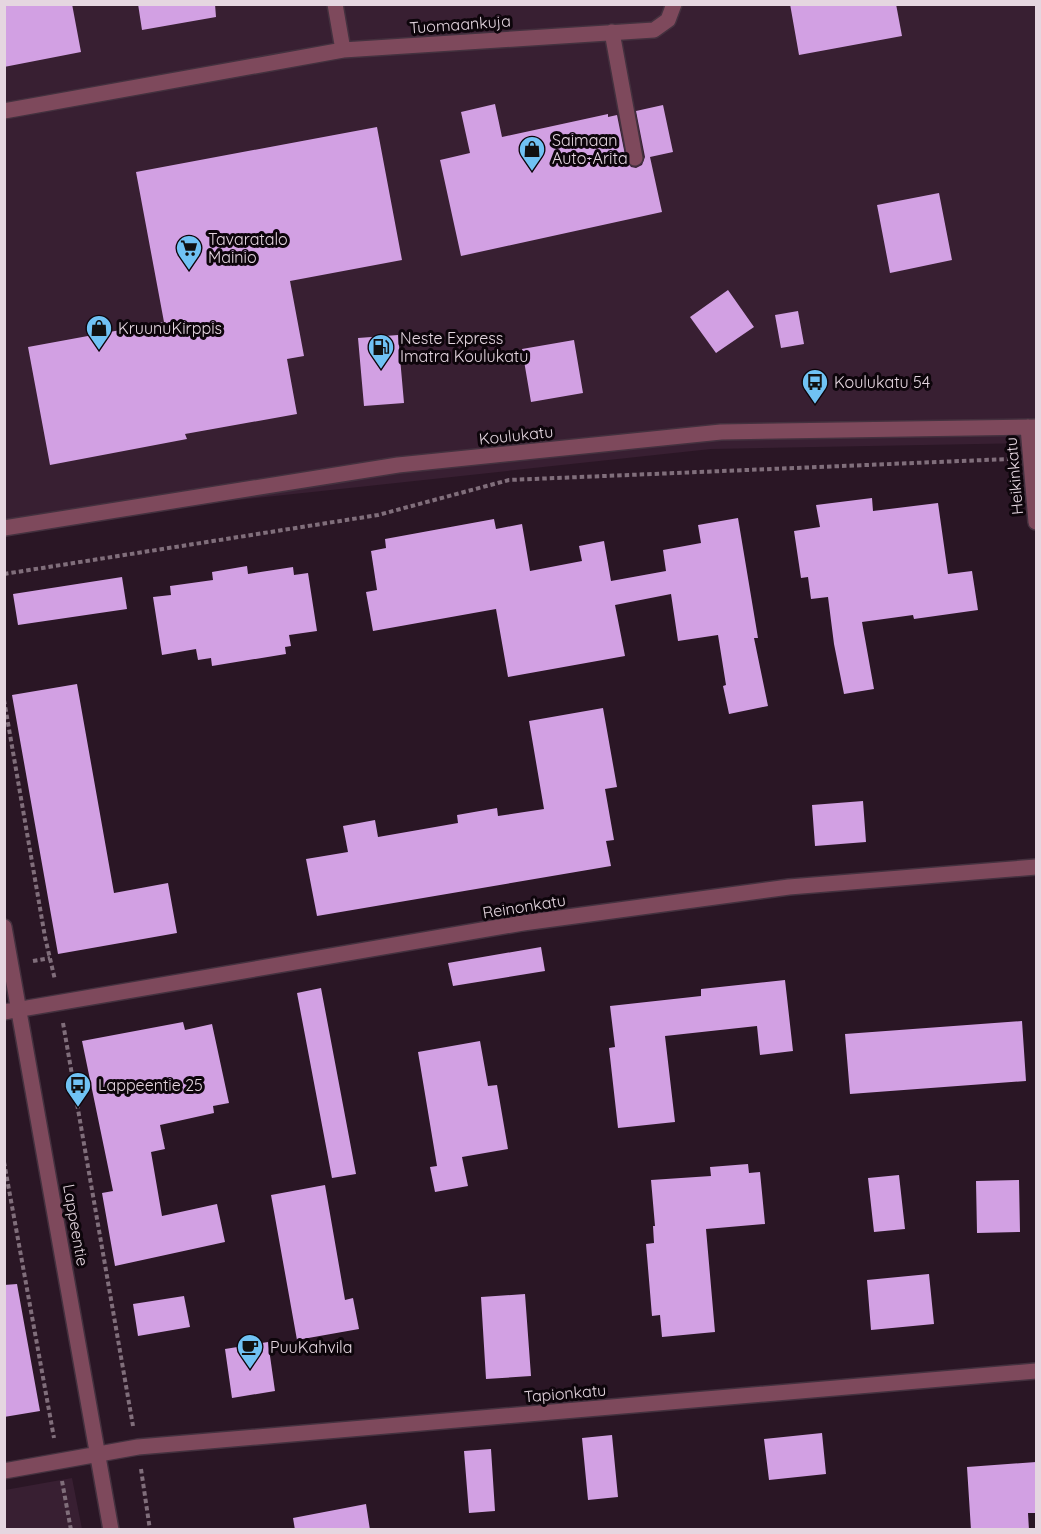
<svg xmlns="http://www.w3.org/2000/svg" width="1041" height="1534" font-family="Quicksand,sans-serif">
<rect width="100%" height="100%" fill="#2a1625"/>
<path fill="#381f32" d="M4,5H1036V443L711,449L5,525Z
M72,1478L82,1529H5V1490Z"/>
<path fill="#d2a0e3" d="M4,4H72L81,52L4,67Z
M138,4H215L216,17L142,30Z
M790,4H896L902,36L799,55Z
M495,104L502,137L608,114V117L617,115L626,160L631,167L636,168L642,165L645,157L636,111L663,105L673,152L650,157L662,212L461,256L440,160L470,153L461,112Z
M377,127L402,260L290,281L304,356L287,359L297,414L185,434L187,439L50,465L28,347L164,322L136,172Z
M939,193L952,260L890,273L877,205Z
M728,290L754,327L716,353L690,317Z
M798,311L804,344L781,348L775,315Z
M398,335L404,403L364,406L358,338Z
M574,340L583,393L531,402L522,349Z
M872,498L873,511L938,503L948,574L972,571L978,610L914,619L913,615L862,622L874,689L844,694L834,644L828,597L811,599L808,577L801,578L794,531L820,527L816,505Z
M738,518L758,638H754L768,706L729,714L723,686L726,685L718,635L678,641L671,594L615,605L625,656L508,677L496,609L373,631L366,592L377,590L371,551L386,548L385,539L494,519L496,529L522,524L530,571L582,561L579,546L604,541L611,581L666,571L663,550L701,543L698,525Z
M247,566L248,574L293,567L294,575L308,573L317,631L289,635L291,646L285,647L286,654L212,666L211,658L198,660L196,649L162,655L153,597L171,595L170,586L213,580L212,572Z
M122,577L127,609L18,625L13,594Z
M77,684L114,893L168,883L177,933L58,954L12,695Z
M603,708L617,787L605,789L614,840L606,841L611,866L317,916L306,859L348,852L343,826L375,820L378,837L458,823L457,815L497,808L498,816L544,809L529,721Z
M863,801L866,842L815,846L812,805Z
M541,947L545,971L453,986L448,963Z
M785,980L793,1051L760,1055L757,1026L665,1036L675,1122L618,1128L609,1048L615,1047L610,1006L701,996V989Z
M321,988L356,1174L332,1178L297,993Z
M1022,1021L1026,1081L850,1094L845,1034Z
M183,1022L185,1030L212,1024L229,1103L213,1106L214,1113L160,1125L165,1149L151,1152L162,1216L217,1204L225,1242L115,1266L102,1193L113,1191L82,1041Z
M480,1041L488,1086L497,1085L508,1149L462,1157L468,1186L435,1192L430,1167L437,1166L418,1052Z
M748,1164L749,1173L760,1172L765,1224L706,1229L715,1332L662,1337L660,1315L652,1316L646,1244L654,1243L653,1226H655L651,1180L711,1176L710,1167Z
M899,1175L905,1229L874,1232L868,1178Z
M1019,1180L1020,1232L977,1233L976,1181Z
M325,1185L345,1300L353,1298L359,1329L297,1340L271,1195Z
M929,1274L934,1324L871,1330L867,1280Z
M17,1284L40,1411L4,1417V1285Z
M525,1294L531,1376L486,1379L481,1297Z
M184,1296L190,1327L138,1336L133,1304Z
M268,1342L275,1391L232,1398L225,1349Z
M822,1433L826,1474L769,1480L764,1439Z
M612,1435L618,1497L588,1500L582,1438Z
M491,1449L495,1511L469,1513L464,1451Z
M1036,1462V1513H1028L1029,1530H971L967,1467Z
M366,1504L370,1530H295L293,1518Z"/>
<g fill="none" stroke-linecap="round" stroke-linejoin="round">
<g stroke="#44313f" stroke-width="18">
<path id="minor" d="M335,4L343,50
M612,32L635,158
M4,111L343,50L654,30L668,20L674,4
M1028,427L1036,522
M4,528L398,465L721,432L1036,427
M4,927L111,1530
M4,1012L523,923L789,887L1036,867
M4,1471L138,1447L1036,1371"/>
</g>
<path stroke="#806e7b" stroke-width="4" stroke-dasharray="4.5 3" stroke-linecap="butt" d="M4,574L378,515L509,480L1009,459
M4,700L45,937L55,980
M33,961L50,958
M63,1023L133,1426
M4,1162L54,1438
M141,1469L150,1530
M62,1481L71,1530"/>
<use href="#minor" stroke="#7e495c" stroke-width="15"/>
</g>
<defs>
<g id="shop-pin" transform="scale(1.35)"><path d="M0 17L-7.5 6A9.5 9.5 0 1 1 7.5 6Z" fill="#70c2f4" stroke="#0d050b"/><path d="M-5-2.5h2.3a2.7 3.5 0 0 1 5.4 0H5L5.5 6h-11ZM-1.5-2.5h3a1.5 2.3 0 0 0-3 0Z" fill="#111"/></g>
<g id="supermarket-pin" transform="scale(1.35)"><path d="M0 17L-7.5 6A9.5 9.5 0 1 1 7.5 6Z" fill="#70c2f4" stroke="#0d050b"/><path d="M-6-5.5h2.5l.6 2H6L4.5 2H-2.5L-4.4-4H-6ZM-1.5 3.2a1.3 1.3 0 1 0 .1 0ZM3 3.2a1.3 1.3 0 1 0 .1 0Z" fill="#111"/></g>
<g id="fuel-pin" transform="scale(1.35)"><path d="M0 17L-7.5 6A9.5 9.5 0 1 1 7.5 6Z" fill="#70c2f4" stroke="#0d050b"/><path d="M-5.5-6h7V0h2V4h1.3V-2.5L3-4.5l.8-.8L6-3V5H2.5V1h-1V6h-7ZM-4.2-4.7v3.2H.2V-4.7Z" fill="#111"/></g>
<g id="bus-pin" transform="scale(1.35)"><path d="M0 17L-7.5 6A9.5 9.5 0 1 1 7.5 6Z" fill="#70c2f4" stroke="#0d050b"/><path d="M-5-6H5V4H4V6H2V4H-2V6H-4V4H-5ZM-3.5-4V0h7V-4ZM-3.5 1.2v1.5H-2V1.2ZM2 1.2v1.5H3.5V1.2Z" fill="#111"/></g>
<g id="cafe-pin" transform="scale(1.35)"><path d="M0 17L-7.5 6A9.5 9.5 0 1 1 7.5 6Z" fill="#70c2f4" stroke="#0d050b"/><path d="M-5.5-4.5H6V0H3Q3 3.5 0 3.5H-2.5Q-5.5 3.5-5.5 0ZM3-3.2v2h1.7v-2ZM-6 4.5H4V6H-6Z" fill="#111"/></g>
</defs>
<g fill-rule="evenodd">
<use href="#shop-pin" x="532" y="149"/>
<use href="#supermarket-pin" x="189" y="248"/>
<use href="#shop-pin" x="99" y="328"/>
<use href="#fuel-pin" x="381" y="347"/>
<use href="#bus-pin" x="815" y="382"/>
<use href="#bus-pin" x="78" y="1085"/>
<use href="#cafe-pin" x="250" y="1347"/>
</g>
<g text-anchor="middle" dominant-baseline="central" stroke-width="6" stroke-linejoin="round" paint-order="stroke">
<g font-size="16" fill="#e5d6e0" stroke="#0d050b">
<text transform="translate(460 24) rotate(-4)">Tuomaankuja</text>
<text transform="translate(516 435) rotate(-6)">Koulukatu</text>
<text transform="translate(1014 476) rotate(-95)">Heikinkatu</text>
<text transform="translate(524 906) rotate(-9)">Reinonkatu</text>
<text transform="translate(76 1225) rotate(80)">Lappeentie</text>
<text transform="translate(565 1393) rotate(-5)">Tapionkatu</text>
</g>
<g font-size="16" fill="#e5d6e0" stroke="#0d050b" text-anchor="start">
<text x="552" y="140">Saimaan<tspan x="552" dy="18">Auto-Arita</tspan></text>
<text x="208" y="239">Tavaratalo<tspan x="208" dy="18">Mainio</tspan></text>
<text x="118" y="328">KruunuKirppis</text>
<text x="400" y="338">Neste Express<tspan x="400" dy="18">Imatra Koulukatu</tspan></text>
<text x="834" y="382">Koulukatu 54</text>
<text x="98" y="1085">Lappeentie 25</text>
<text x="270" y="1347">PuuKahvila</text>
</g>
</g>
<rect width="1041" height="1534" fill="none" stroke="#e5d6e0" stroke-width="12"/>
</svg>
